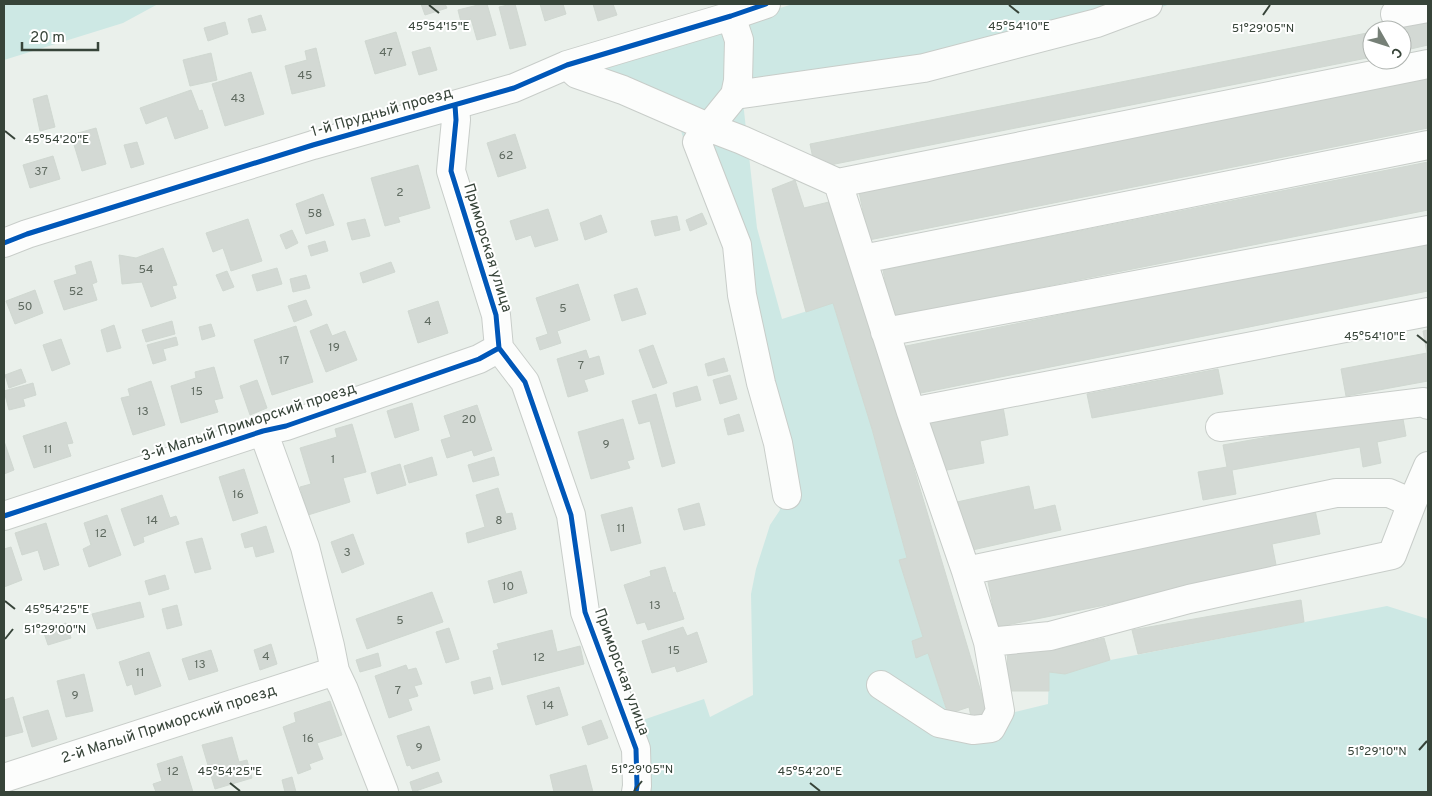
<svg xmlns="http://www.w3.org/2000/svg" width="1432" height="796" font-family="Overpass,sans-serif">
<rect width="100%" height="100%" fill="#eaf0eb"/>
<path fill="#cde8e4" d="M4,4H158L123,23L4,60Z
M793,4H1170L1060,46L743,102L757,228L782,319L833,303L872,429L907,558L899,560L923,637L912,642L916,657L928,653L952,727L1048,704L1049,672L1387,606L1428,619V792H647L637,722L704,699L710,717L753,695L751,594L756,569L770,525L780,510L728,274L724,233L688,152L681,131L666,117L603,75L607,61Z"/>
<path fill="#d3d9d4" stroke="#d0d8d1" d="M421,4H445L447,8L425,15Z
M482,4H487L496,35L477,40L471,19L461,22L458,10Z
M512,4H515L526,45L510,49L499,7Z
M540,4H563L566,14L545,21Z
M593,4H613L617,15L598,21Z
M261,15L266,30L252,33L248,19Z
M1428,20V45L1402,51V30H1380Z
M225,22L228,34L208,41L204,28Z
M396,32L406,65L375,74L365,41Z
M1372,32V57L815,168L810,144Z
M430,47L437,70L419,75L412,52Z
M316,48L325,86L292,94L285,66L307,60L305,51Z
M211,53L217,80L190,86L183,60Z
M251,72L264,114L225,126L212,84Z
M1428,77V128L869,240L859,192Z
M191,90L199,111L202,110L208,128L175,139L167,116L146,124L140,108Z
M47,95L55,127L40,131L33,99Z
M96,128L106,164L82,171L71,135Z
M515,134L526,168L498,177L487,143Z
M137,142L144,164L131,168L124,145Z
M53,156L60,179L30,188L23,165Z
M1428,162V210L892,317L883,270Z
M418,165L430,208L398,217L400,222L385,226L371,178Z
M795,180L804,208L829,202L900,422L987,712L971,717L969,707L948,714L928,653L916,658L912,641L923,637L899,560L907,558L872,429L833,303L806,312L772,189Z
M323,194L334,225L306,234L296,204Z
M548,209L558,240L535,247L531,235L516,240L510,221Z
M702,213L707,224L690,231L686,220Z
M601,215L607,232L585,240L580,223Z
M677,216L680,230L655,236L651,221Z
M248,219L262,261L231,271L223,248L213,252L206,233Z
M365,219L370,236L352,240L347,223Z
M292,230L298,243L286,249L280,235Z
M325,241L328,251L311,256L308,246Z
M1428,241V291L911,395L901,347Z
M163,248L177,285L172,286L176,298L151,307L142,282L122,284L119,255L136,258Z
M91,261L97,282L92,284L97,300L64,310L54,281L77,274L75,266Z
M391,262L395,272L363,283L360,273Z
M277,268L282,284L257,291L252,275Z
M227,271L234,287L223,291L216,275Z
M306,275L310,288L293,292L290,279Z
M578,284L590,320L557,331L561,343L540,350L536,338L548,334L536,298Z
M637,288L646,314L622,321L614,295Z
M35,290L43,313L15,324L6,301Z
M306,300L312,315L294,322L288,306Z
M438,301L448,333L418,343L408,311Z
M172,321L175,334L146,342L142,330Z
M211,324L215,336L202,340L199,327Z
M327,324L332,336L345,331L357,360L326,372L310,331Z
M114,325L121,348L107,352L101,330Z
M296,326L313,382L272,395L254,340Z
M1428,330V381L1346,396L1341,369L1427,353L1423,331Z
M176,337L178,345L163,349L166,360L153,364L147,345Z
M61,339L70,364L52,371L43,345Z
M653,345L667,383L653,388L639,350Z
M586,350L589,359L599,356L604,374L584,380L588,391L568,397L557,359Z
M724,358L728,371L708,376L705,364Z
M214,367L223,398L214,400L218,412L181,423L171,386L196,378L195,372Z
M21,369L26,382L9,388L5,375Z
M1218,369L1223,394L1092,418L1087,394Z
M730,375L737,399L720,404L713,380Z
M257,380L267,408L250,415L240,386Z
M151,381L165,425L133,435L121,398L130,396L128,389Z
M33,383L36,395L23,399L25,406L9,410L4,391Z
M697,386L701,400L676,407L673,393Z
M656,394L675,463L662,467L650,421L639,424L632,401Z
M412,403L419,430L395,438L387,411Z
M477,405L492,450L474,456L472,450L447,458L441,440L451,437L444,416Z
M1003,407L1008,435L980,441L984,463L937,472L928,421Z
M1402,413L1406,436L1377,442L1381,463L1363,467L1360,447L1232,470L1236,494L1203,500L1198,472L1227,467L1223,445Z
M739,414L744,431L728,435L724,419Z
M623,419L634,459L627,461L630,468L591,479L578,432Z
M66,422L73,443L67,444L71,456L34,468L23,436Z
M352,424L366,472L343,478L350,502L308,515L300,487L311,484L300,448L337,437L335,429Z
M4,441L14,470L4,474Z
M432,457L437,475L409,483L404,466Z
M494,457L499,475L473,482L468,465Z
M400,464L406,485L377,494L371,473Z
M244,469L258,513L233,521L219,477Z
M1029,486L1034,510L1055,505L1061,530L968,551L957,502Z
M498,488L506,514L512,513L516,529L468,543L466,533L485,527L476,495Z
M162,495L170,518L176,516L179,524L143,537L144,542L134,546L121,509Z
M699,503L705,525L684,530L678,509Z
M632,507L641,543L611,551L601,515Z
M1315,510L1320,534L1272,544L1277,570L997,627L987,577Z
M107,515L121,555L89,567L83,549L91,545L84,523Z
M46,523L59,565L44,570L38,550L22,555L15,533Z
M266,526L274,552L256,557L253,546L245,548L241,534Z
M353,534L364,564L342,573L331,542Z
M202,538L211,569L195,573L186,542Z
M11,547L22,580L4,587V549Z
M665,567L673,593L675,592L684,619L648,630L645,622L637,624L624,585L651,576L650,571Z
M521,571L527,593L494,603L488,581Z
M165,575L169,589L149,595L145,581Z
M432,592L443,622L367,649L356,619Z
M1301,600L1304,622L1138,654L1132,630Z
M140,602L144,617L97,629L92,614Z
M177,605L182,625L167,629L162,609Z
M66,623L71,638L48,645L43,630Z
M683,627L687,636L697,632L707,662L677,672L675,666L652,673L642,641Z
M449,628L459,659L446,663L436,632Z
M552,630L557,652L580,646L584,664L502,685L493,651L499,649L497,644Z
M1104,638L1110,660L1065,674L1049,672V691H1006L1008,646L1054,650Z
M271,644L277,664L260,670L254,650Z
M211,650L218,671L189,680L182,659Z
M149,652L161,686L135,695L132,684L127,686L119,662Z
M378,653L381,666L360,672L356,660Z
M406,665L408,670L416,668L422,684L414,686L418,696L408,699L412,710L389,718L375,676Z
M84,674L93,711L66,717L57,681Z
M490,677L493,689L474,694L471,682Z
M559,687L568,715L536,725L527,696Z
M13,697L23,732L4,737V700Z
M330,701L342,735L317,743L323,759L309,764L311,769L298,774L283,727L296,722L294,713Z
M48,710L57,739L32,747L23,717Z
M601,720L608,738L588,745L582,727Z
M429,726L440,760L412,769L410,765L407,766L397,736Z
M232,737L239,762L247,760L252,778L215,789L202,745Z
M182,756L193,792H156L153,784L162,781L157,764Z
M586,765L593,792H554L550,775Z
M438,772L442,782L413,792L410,782Z
M292,777L296,792H285L282,780Z"/>
<g fill="none" stroke-linecap="round" stroke-linejoin="round">
<g stroke="#c8cdc9" stroke-width="30">
<path id="minor" d="M1395,14L1428,8
M731,16L739,40L738,81L735,95
M567,65L577,74L623,90L708,127L742,140L838,183L1428,64
M455,105L456,120L451,171L496,315L499,348L525,382L571,515L585,612L636,749L637,786L636,792
M838,183L911,412L966,571L1336,493H1389L1412,503L1428,466
M4,243L27,234L313,145L514,88L567,65L731,16L766,4
M863,259L1428,145
M885,332L1428,230
M911,412L1428,312
M1220,427L1424,402L1428,405
M263,431L305,547L330,646L335,671L344,690L384,792
M787,495L778,443L761,383L742,295L737,245L697,142L735,95L924,68L1097,23L1148,4
M4,516L263,431L286,426L479,359L499,348
M966,571L988,642L1050,636L1189,599L1392,555L1412,503
M881,685L939,723L973,730L991,728L1000,711L988,642
M4,778L335,671"/>
</g>
<use href="#minor" stroke="#fcfdfc" stroke-width="28"/>
<g stroke="#fff" stroke-width="8">
<path id="cycleway" d="M455,105L456,120L451,171L496,315L499,348L525,382L571,515L585,612L636,749L637,786L636,792
M4,243L27,234L313,145L514,88L567,65L731,16L766,4
M4,516L263,431L286,426L479,359L499,348"/>
</g>
<use href="#cycleway" stroke="#0057b8" stroke-width="5"/>
</g>
<path fill="none" stroke="#374439" stroke-width="2" d="M429,5L439,13M1009,5L1019,13M1263,15L1270,5M5,131L15,139M1417,335L1427,343M5,601L15,609M5,639L13,629M1419,750L1427,741M230,783L240,791M810,783L820,791M634,791L642,781"/>
<g text-anchor="middle" dominant-baseline="central" stroke-width="4" stroke-linejoin="round" paint-order="stroke">
<g font-size="12" fill="#5f6a60">
<text x="386" y="53">47</text>
<text x="305" y="76">45</text>
<text x="238" y="99">43</text>
<text x="506" y="156">62</text>
<text x="41" y="172">37</text>
<text x="400" y="193">2</text>
<text x="315" y="214">58</text>
<text x="146" y="270">54</text>
<text x="76" y="292">52</text>
<text x="25" y="307">50</text>
<text x="563" y="309">5</text>
<text x="428" y="322">4</text>
<text x="334" y="348">19</text>
<text x="284" y="361">17</text>
<text x="581" y="366">7</text>
<text x="197" y="392">15</text>
<text x="143" y="412">13</text>
<text x="469" y="420">20</text>
<text x="606" y="445">9</text>
<text x="48" y="450">11</text>
<text x="333" y="460">1</text>
<text x="238" y="495">16</text>
<text x="152" y="521">14</text>
<text x="499" y="521">8</text>
<text x="621" y="529">11</text>
<text x="101" y="534">12</text>
<text x="347" y="553">3</text>
<text x="508" y="587">10</text>
<text x="655" y="606">13</text>
<text x="400" y="621">5</text>
<text x="674" y="651">15</text>
<text x="266" y="657">4</text>
<text x="539" y="658">12</text>
<text x="200" y="665">13</text>
<text x="140" y="673">11</text>
<text x="398" y="691">7</text>
<text x="75" y="696">9</text>
<text x="548" y="706">14</text>
<text x="308" y="739">16</text>
<text x="419" y="748">9</text>
<text x="173" y="772">12</text>
</g>
<g font-size="15" fill="#374439" stroke="#fff">
<text transform="translate(382 113) rotate(-16)">1-й Прудный проезд</text>
<text transform="translate(487 248) rotate(73)">Приморская улица</text>
<text transform="translate(249 423) rotate(-18)">3-й Малый Приморский проезд</text>
<text transform="translate(621 672) rotate(70)">Приморская улица</text>
<text transform="translate(169 725) rotate(-18)">2-й Малый Приморский проезд</text>
</g>
</g>
<g font-size="12" text-anchor="middle" fill="#374439" stroke="#fff" stroke-width="4" stroke-linejoin="round" paint-order="stroke">
<text x="439" y="30">45°54'15"E</text>
<text x="1019" y="30">45°54'10"E</text>
<text x="1263" y="32">51°29'05"N</text>
<text x="57" y="143">45°54'20"E</text>
<text x="1375" y="340">45°54'10"E</text>
<text x="57" y="613">45°54'25"E</text>
<text x="55" y="633">51°29'00"N</text>
<text x="1377" y="755">51°29'10"N</text>
<text x="642" y="773">51°29'05"N</text>
<text x="230" y="775">45°54'25"E</text>
<text x="810" y="775">45°54'20"E</text>
</g>
<rect width="1432" height="796" fill="none" stroke="#374439" stroke-width="10"/>
<g transform="translate(1387 45) rotate(129)"><circle r="24" fill="#ffffff" stroke="#afb4b0"/>
<path d="M0-4L9 19L0 12L-9 19Z" fill="#768077"/>
<text y="-8" font-size="14" font-weight="bold" text-anchor="middle" fill="#374439">С</text>
</g>
<path d="M22 42v8h76v-8" fill="none" stroke="#374439" stroke-width="2.5"/>
<text x="30" y="42" font-size="15" fill="#374439" stroke="#ffffff" stroke-width="4" paint-order="stroke">20 m</text>
</svg>
